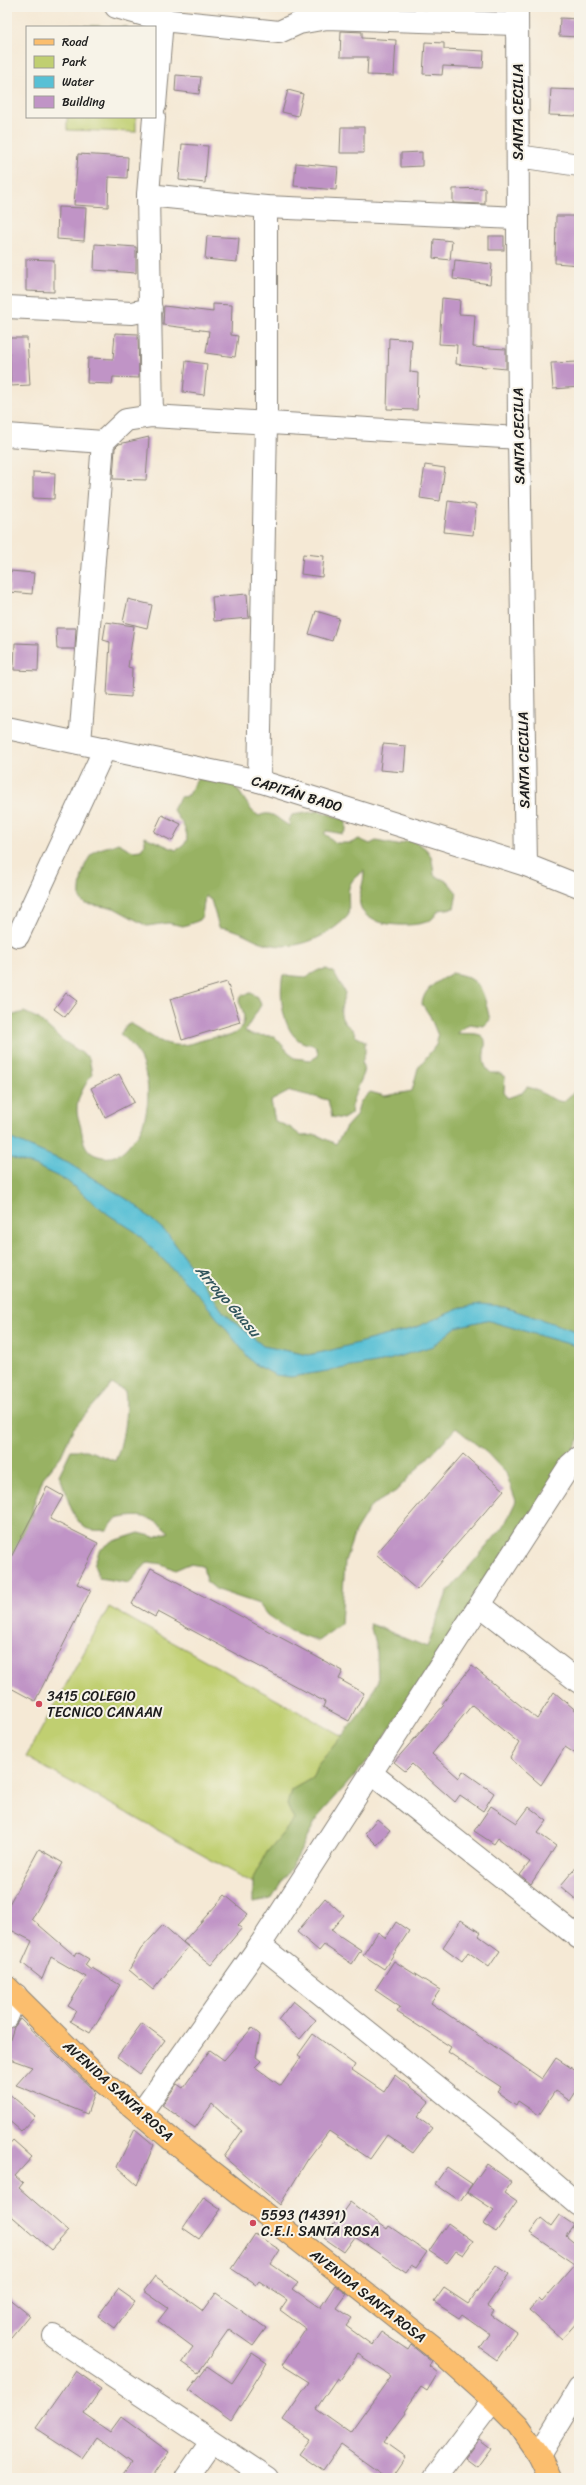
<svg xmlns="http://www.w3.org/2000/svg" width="586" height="2485" viewBox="0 0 586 2485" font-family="Sriracha,sans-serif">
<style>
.green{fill:#c0cf71;stroke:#6e7646}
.forest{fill:#98b263;stroke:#5a6740}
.water{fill:#58c0d5;stroke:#3a6e78}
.building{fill:#c094c6;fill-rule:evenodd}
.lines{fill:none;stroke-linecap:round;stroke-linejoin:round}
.minor-casing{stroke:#888278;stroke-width:24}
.major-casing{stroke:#888278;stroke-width:24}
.minor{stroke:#fff;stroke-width:22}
.major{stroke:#fbbe6e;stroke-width:22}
.poi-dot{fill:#d1495b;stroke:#f7f3e8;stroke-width:1.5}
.labels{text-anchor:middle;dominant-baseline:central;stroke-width:4;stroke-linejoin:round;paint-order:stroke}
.street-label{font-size:14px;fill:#1c1c1c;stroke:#f7f3e8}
.poi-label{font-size:14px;fill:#1c1c1c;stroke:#f7f3e8;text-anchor:start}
.water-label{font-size:15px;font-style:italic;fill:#31555d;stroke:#f7f3e8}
</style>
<rect width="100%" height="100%" fill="#f7f3e8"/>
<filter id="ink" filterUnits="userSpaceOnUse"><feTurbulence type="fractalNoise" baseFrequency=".025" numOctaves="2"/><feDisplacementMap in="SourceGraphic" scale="8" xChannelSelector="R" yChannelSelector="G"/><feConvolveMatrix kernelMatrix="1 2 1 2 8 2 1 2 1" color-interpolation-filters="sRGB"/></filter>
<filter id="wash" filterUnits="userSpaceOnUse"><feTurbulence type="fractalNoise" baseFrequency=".012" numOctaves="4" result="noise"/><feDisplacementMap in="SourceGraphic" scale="16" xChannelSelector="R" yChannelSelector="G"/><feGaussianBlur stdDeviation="0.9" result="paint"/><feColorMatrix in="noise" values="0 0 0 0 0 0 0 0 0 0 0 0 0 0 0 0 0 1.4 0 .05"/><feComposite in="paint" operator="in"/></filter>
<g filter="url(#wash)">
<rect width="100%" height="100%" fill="#f5e9d5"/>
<g class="green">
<polygon points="70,25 128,27 70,27"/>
<polygon points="67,117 136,117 136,132 67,130"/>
<polygon points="109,1607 346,1738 262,1888 26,1757"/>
</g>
<g class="forest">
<path d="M198 778 234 784 252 811 259 816C273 809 278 821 290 826L289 821 292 815 319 811 346 820V830L343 834 327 831 324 833 336 843H351L359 839 370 844 376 841 397 845 410 840C430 848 432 854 434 875L448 882 457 893 454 908 439 910C436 914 433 919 429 921 413 928 370 927 362 910 355 897 365 884 364 871 341 885 351 894 348 916 327 937 298 951 268 944 248 939 242 929 219 927L211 900 205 896 202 916 198 921 183 926 168 923 147 926 114 908 85 904 80 899C79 885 83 858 97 850 104 847 112 846 118 843L133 851 141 850 145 844V837L176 850C198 841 181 822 173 810L180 797 187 796Z"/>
<path d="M327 969 334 973 345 993C340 1013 336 1017 354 1031L355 1036 365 1041V1053L362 1062 364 1073 353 1099 351 1114 343 1119 332 1117 328 1100 290 1091 271 1101 275 1121 291 1128 301 1136 317 1135 336 1144 346 1127 356 1116 360 1102 370 1092 385 1096 412 1091 418 1068 436 1045 438 1036 430 1016 422 1004C424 987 439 981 452 973 483 978 483 992 490 1020L484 1026 469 1024 457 1033C463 1034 470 1033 476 1034 497 1037 473 1059 491 1073H499L505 1077 504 1092 507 1098 522 1093 527 1087C540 1089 549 1100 563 1102L574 1092 577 1094 579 1092V1440L372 1756 317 1818 297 1858 271 1899 253 1902V1878L267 1852 294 1820 287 1805 291 1790 312 1778 317 1766 364 1709 378 1682 377 1652 370 1624 427 1647 447 1593 504 1526 516 1501 506 1473 487 1453 456 1428 396 1491 371 1506 355 1532 345 1561 341 1624 318 1641 291 1631 267 1615 259 1604 217 1590 206 1581 203 1566 189 1564 175 1570 162 1564 148 1562 129 1583 99 1578 94 1565 99 1551 111 1542 139 1533 155 1537 169 1532C150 1515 141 1514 116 1519L107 1530C100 1530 89 1532 83 1526 69 1514 67 1491 59 1475L71 1450H87L115 1461C123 1445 128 1409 125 1391L112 1384 73 1429 61 1456 43 1478 33 1506 32 1521 7 1566V1017L24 1012 39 1019 61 1039 89 1058 92 1074C85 1086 76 1097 77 1112 78 1119 81 1126 82 1133 83 1143 87 1153 98 1156 112 1160 120 1155 129 1145 132 1140 138 1136 140 1131 155 1100 149 1054 120 1034L129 1023C143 1029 154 1041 169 1044 185 1048 196 1041 211 1038 217 1036 224 1038 229 1036 246 1030 247 1016 239 1002L242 995 251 993 258 997 261 1005 245 1031 251 1035 274 1036 294 1058 311 1060 318 1056 317 1049 312 1044C283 1045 278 995 283 975L306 977 319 970Z"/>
</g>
<polygon class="water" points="7,1137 68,1163 133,1203 168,1234 224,1313 263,1346 308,1355 328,1351 414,1328 463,1307 480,1304 501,1306 579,1332 579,1347 486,1320 456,1327 433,1346 382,1362 291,1377 275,1375 253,1363 201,1298 136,1232 109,1215 67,1181 36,1166 7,1157"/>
<g id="blocks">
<g class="building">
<polygon points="560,18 579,19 579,37 559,36"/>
<polygon points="341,31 362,32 362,38 396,40 394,76 367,75 368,57 340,57"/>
<polygon points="425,42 444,43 444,49 484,51 483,68 443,66 442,75 423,74"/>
<polygon points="176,75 201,77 199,94 175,91"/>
<polygon points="551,89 579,90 579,116 549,115"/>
<polygon points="288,90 303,94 298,116 282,112"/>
<polygon points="341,127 364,127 364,153 340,153"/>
<polygon points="182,144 208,146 205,183 179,180"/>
<polygon points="422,152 422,166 401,167 401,153"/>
<polygon points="78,154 128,157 127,178 109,177 108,207 74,205"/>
<polygon points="296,163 338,167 336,190 294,186"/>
<polygon points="485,188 485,204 453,203 453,189"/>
<polygon points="58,207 86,208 84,241 57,239"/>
<polygon points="556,216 579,216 579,265 555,263"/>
<polygon points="207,236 239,238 237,262 205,259"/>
<rect x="489" y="236" width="15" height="14"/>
<polygon points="434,239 452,241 450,260 433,258"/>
<polygon points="95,244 136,247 136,273 94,270"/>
<polygon points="26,259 54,260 54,292 26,291"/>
<polygon points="455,260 492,264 490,284 453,279"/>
<polygon points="442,298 460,300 459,314 475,315 473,347 506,349 506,369 456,364 457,345 439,344"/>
<polygon points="213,304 232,305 231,335 238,336 235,357 206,353 209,331 163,325 164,306 213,312"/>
<polygon points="115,333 138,334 139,378 113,377 112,384 87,383 88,358 113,359"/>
<polygon points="9,338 27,338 30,385 11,386"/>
<polygon points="389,338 412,340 410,372 418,373 417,410 387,409"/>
<polygon points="186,361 207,364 204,395 183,392"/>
<polygon points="579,362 579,387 553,389 551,363"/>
<polygon points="149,437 146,480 113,479 115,448 119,444"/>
<polygon points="425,465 445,468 440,501 420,498"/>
<polygon points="33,472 55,473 54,499 33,498"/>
<polygon points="448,501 476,505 473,535 444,532"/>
<polygon points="303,554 324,556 322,577 301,574"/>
<polygon points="10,571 34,573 32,594 9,592"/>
<polygon points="247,594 249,618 214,621 212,597"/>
<polygon points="128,599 152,605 147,628 123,622"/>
<polygon points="316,611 339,618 332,641 309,634"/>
<polygon points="106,622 134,626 128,667 132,668 131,697 107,695 110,642 103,640"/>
<polygon points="56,628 76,628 75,649 57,649"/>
<polygon points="15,643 39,644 38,671 14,670"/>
<polygon points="383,744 406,746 404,772 380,770"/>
<polygon points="162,815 181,824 172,841 154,832"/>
<polygon points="227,982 240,1022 182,1040 170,999"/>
<polygon points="66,993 77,1001 65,1017 54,1009"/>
<polygon points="119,1074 134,1102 105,1117 91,1088"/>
<polygon points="463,1454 504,1490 417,1590 376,1554"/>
<polygon points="47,1487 63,1496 50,1519 98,1543 77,1584 91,1590 35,1701 7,1686 7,1565"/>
<polygon points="151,1568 343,1671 339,1679 364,1693 349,1721 323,1707 325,1702 158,1612 155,1617 132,1604"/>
<polygon points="472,1666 537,1719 554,1692 579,1713 579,1756 565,1747 541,1785 510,1758 519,1743 472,1705 432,1754 459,1778 463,1771 494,1793 483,1811 460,1795 455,1802 412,1764 405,1771 394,1762 444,1705 442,1704"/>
<polygon points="491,1806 517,1823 529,1807 547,1821 538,1833 556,1846 531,1884 520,1875 530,1862 498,1838 494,1844 474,1831"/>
<polygon points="377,1819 390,1830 377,1845 365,1833"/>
<polygon points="39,1849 63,1863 32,1919 75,1956 77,1952 89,1959 85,1965 91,1970 92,1968 120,1985 90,2033 70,2021 76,2011 68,2006 86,1977 51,1957 42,1979 22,1963 32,1941 7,1928 7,1908"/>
<polygon points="579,1864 579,1902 560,1886"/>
<polygon points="225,1895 248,1914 238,1925 242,1928 211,1965 183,1942"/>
<polygon points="325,1898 344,1915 331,1930 361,1950 352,1964 324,1945 319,1951 297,1932"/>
<polygon points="461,1920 481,1933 479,1936 500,1951 489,1967 468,1952 462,1961 443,1947"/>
<polygon points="396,1922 409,1931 384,1969 363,1955 378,1932 386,1938"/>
<polygon points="163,1925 188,1947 153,1990 129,1970 141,1949"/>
<polygon points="394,1961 440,1990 431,2003 542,2079 556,2058 579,2073 579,2087 570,2101 555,2091 539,2115 518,2101 516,2105 497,2092 501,2087 448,2052 451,2047 397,2012 400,2007 375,1990"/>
<polygon points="293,2001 316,2020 300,2039 278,2020"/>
<polygon points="20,2019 95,2092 87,2114 16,2085 32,2067 7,2058 7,2049 14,2027"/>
<polygon points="142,2023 165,2040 140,2074 117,2057"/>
<polygon points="252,2028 260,2035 256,2057 261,2061 255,2067 281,2086 301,2057 298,2055 313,2034 355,2065 352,2070 384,2092 395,2075 429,2102 417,2117 432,2128 413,2153 387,2135 370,2159 329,2131 308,2159 280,2205 224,2157 242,2131 212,2104 195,2128 162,2105 177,2084 183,2088 210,2050 224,2060"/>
<polygon points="7,2092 35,2116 21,2131 7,2119"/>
<polygon points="135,2129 154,2145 137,2185 117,2167"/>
<polygon points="13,2140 32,2157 15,2176 23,2183 19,2188 68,2231 51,2250 7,2212 7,2147"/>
<polygon points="487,2164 512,2182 504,2193 517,2202 496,2232 484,2224 494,2210 467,2192"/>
<polygon points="447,2167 472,2184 460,2201 435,2184"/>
<polygon points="204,2197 221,2209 199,2239 183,2228"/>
<polygon points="350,2202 387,2229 389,2226 427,2252 416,2268 411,2265 406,2272 355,2237 344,2252 324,2238"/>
<polygon points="559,2215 574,2225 566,2236 579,2247 579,2320 562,2339 529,2310 539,2299 542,2302 575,2264 530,2233 541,2218 551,2226"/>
<polygon points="448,2223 473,2241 463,2255 456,2251 447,2263 429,2251"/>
<path d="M255 2234 280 2250 271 2264 298 2283 293 2289 320 2308 335 2285 347 2294 337 2308 352 2318 346 2326 372 2345 381 2332 408 2350 411 2345 432 2362 429 2366 438 2373 427 2391 421 2387 404 2412 406 2413 384 2442 405 2457 391 2478H387L341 2445 323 2471 299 2454 310 2439 283 2420 309 2382 282 2365 306 2329 280 2310 287 2300 259 2281 256 2285 232 2269ZM358 2354 391 2376 350 2433 316 2409 337 2378 340 2380Z"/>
<polygon points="496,2265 509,2274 487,2306 494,2311 491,2315 516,2332 497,2360 480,2348 490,2334 462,2314 459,2318 434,2302 444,2288 468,2304"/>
<polygon points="155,2276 203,2311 216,2293 266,2328 253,2346 229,2329 198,2373 182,2362 193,2347 158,2321 168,2308 144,2291"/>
<polygon points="118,2289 135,2301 115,2328 98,2316"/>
<polygon points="7,2297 29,2315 7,2342"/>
<polygon points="252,2353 267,2363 231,2421 189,2390 207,2366 232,2383"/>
<polygon points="76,2371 101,2389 84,2414 110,2432 121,2417 169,2452 151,2478 121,2478 131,2464 96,2438 82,2458 36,2428"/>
<polygon points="479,2439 491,2448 477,2467 465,2458"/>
</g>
</g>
</g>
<g filter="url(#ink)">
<use href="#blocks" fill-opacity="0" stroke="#888278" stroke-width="1"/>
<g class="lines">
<g class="minor-casing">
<g id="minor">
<polyline points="116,7 162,20 279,32 299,23 327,18 517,24"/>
<polyline points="517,7 519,438 526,865"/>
<polyline points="155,105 162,20 160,7"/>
<polyline points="518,156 579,165"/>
<polyline points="148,195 266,207 518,218"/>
<polyline points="7,307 132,313 151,309"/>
<polyline points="152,416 148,195 154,117"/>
<polyline points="7,435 103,442"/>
<polyline points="7,728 259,781 526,865 579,886"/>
<polyline points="80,743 103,442 126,420 152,416 519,438"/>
<polyline points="259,781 266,424 266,207"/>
<polyline points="18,936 105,748"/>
<polyline points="480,1605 579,1682"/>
<polyline points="371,1773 579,1938"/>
<polyline points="260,1945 509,2145 579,2205"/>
<polyline points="7,2017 16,1995"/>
<polyline points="141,2113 260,1945 570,1465 579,1457"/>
<polyline points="54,2336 267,2478"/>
<polyline points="539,2455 579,2389"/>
<polyline points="186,2478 211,2442"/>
<polyline points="434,2478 493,2400"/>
</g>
</g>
<g class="major-casing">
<polyline id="major" points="7,1987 103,2082 185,2151 435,2348 493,2400 518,2425 539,2455 550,2478"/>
</g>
<use href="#minor" class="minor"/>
<use href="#major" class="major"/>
</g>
</g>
<g class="poi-dot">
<circle cx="39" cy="1704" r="4"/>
<circle cx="253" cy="2223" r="4"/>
</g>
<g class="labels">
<g class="street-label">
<text transform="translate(518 112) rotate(-90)">SANTA CECILIA</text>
<text transform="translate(519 436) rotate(-91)">SANTA CECILIA</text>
<text transform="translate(524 760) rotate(-91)">SANTA CECILIA</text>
<text transform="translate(297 794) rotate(17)">CAPITÁN BADO</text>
<text transform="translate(118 2091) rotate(42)">AVENIDA SANTA ROSA</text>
<text transform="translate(368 2296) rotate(38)">AVENIDA SANTA ROSA</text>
</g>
<g class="poi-label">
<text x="47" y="1696">3415 COLEGIO<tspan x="47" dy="16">TECNICO CANAAN</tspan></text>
<text x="261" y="2215">5593 (14391)<tspan x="261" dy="16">C.E.I. SANTA ROSA</tspan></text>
</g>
<g class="water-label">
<text transform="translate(228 1301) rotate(49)">Arroyo Guasu</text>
</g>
</g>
<rect width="586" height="2485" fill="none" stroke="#f7f3e8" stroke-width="24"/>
<rect x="26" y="26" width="130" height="92" fill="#f7f3e8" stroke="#9f9d96"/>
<rect x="34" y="39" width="20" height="6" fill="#fbbe6e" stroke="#9f9d96"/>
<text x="62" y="46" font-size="12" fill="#1c1c1c">Road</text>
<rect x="34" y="56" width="20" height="12" fill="#c0cf71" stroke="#9f9d96"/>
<text x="62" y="66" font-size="12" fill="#1c1c1c">Park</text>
<rect x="34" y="76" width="20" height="12" fill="#58c0d5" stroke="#9f9d96"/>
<text x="62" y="86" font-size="12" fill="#1c1c1c">Water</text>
<rect x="34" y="96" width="20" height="12" fill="#c094c6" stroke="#9f9d96"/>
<text x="62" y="106" font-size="12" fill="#1c1c1c">Building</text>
</svg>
